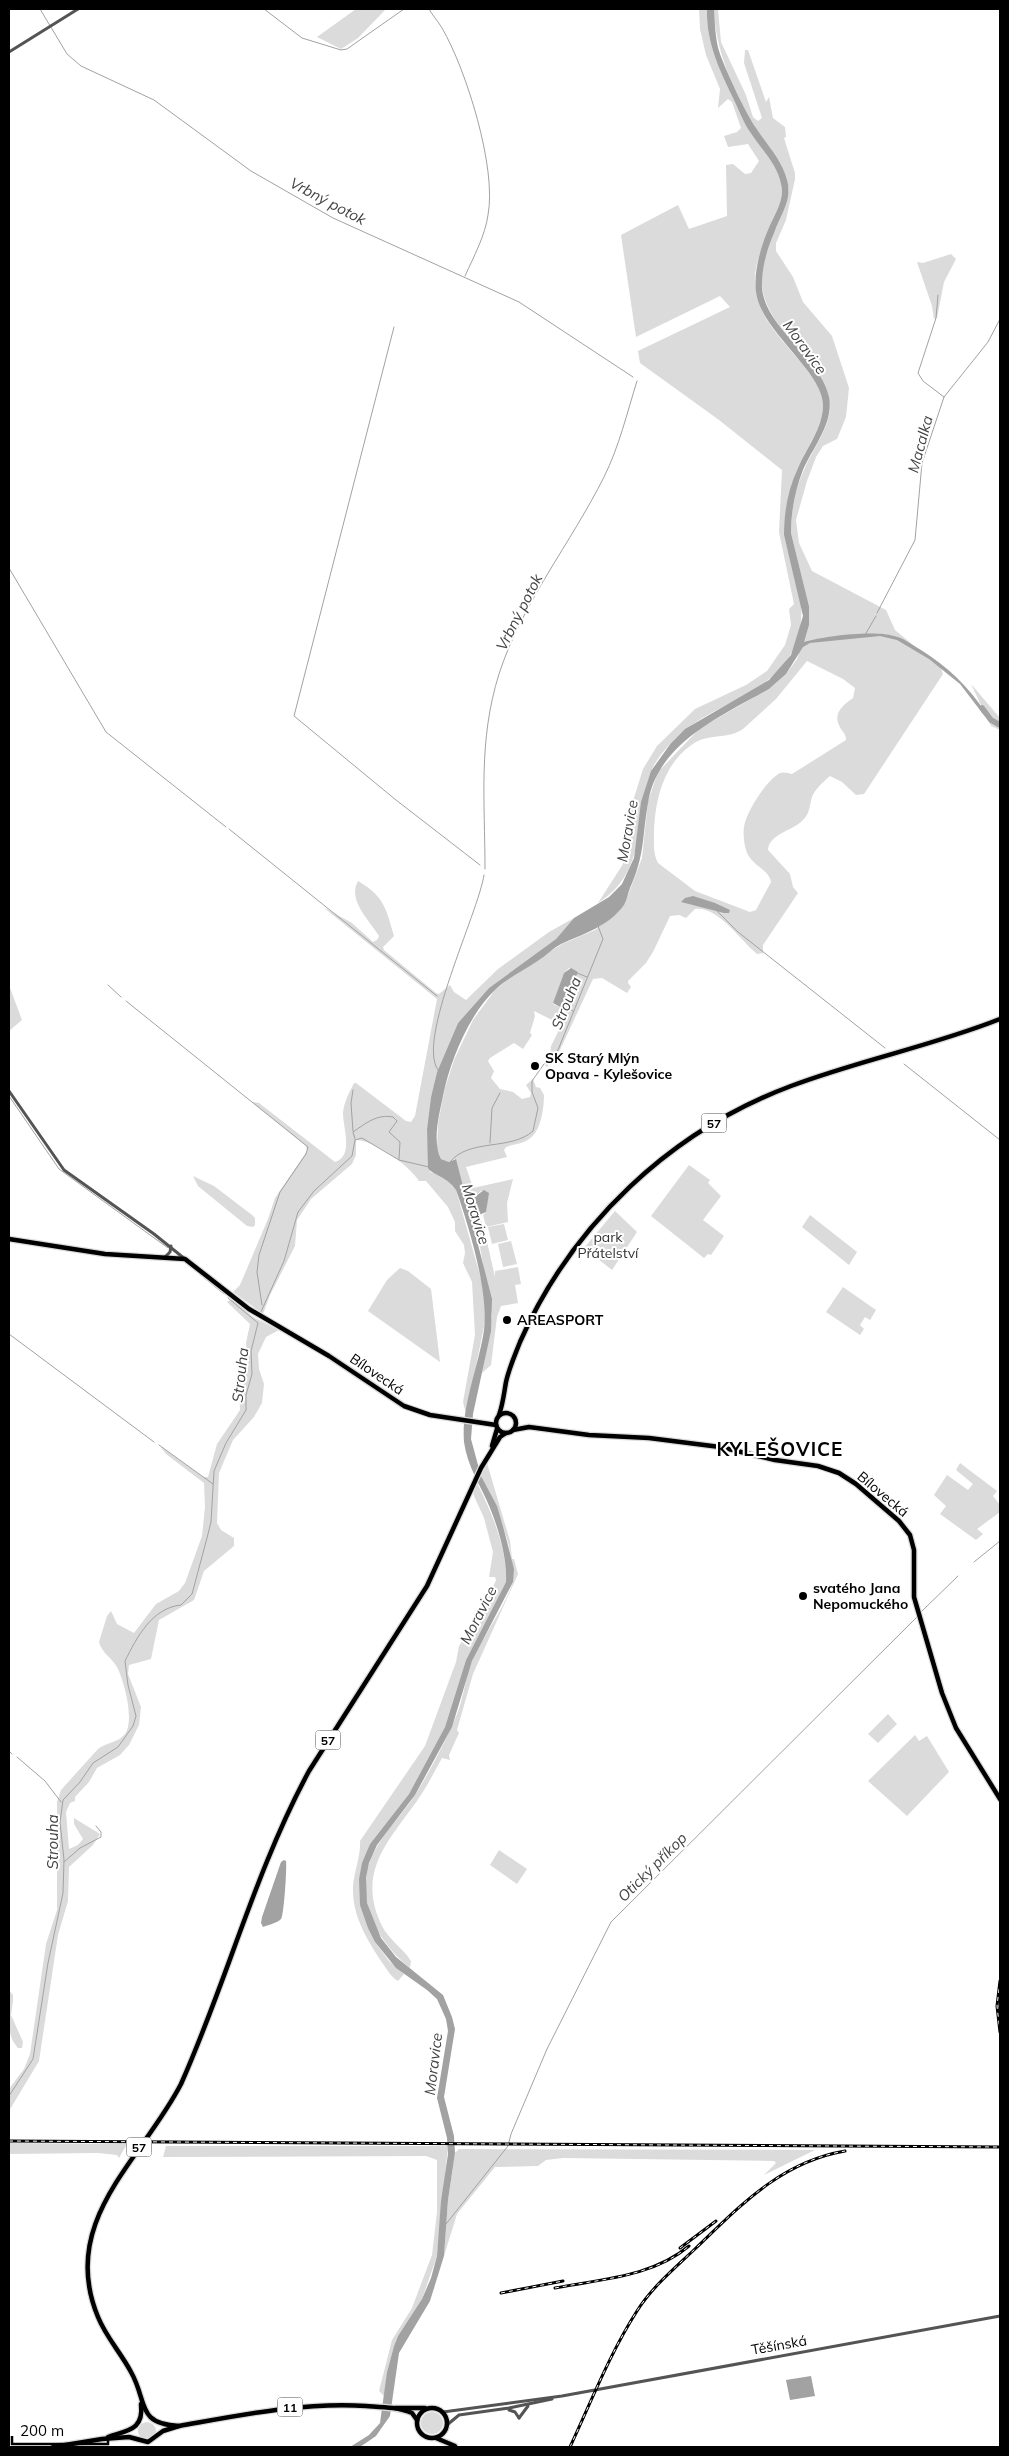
<svg xmlns="http://www.w3.org/2000/svg" width="1009" height="2456" viewBox="0 0 1009 2456" font-family="Mulish,sans-serif">
<style>
.green{fill:#dbdbdb;fill-rule:evenodd}
.water{fill:#a2a2a2}
.lines{fill:none;stroke-linecap:round;stroke-linejoin:round}
.stream{stroke:#a2a2a2;stroke-width:1}
.river{stroke:#a2a2a2;stroke-width:5.5}
.major-casing{stroke:#dbdbdb;stroke-width:7}
.minor{stroke:#545454;stroke-width:3}
.major{stroke:#000;stroke-width:4.5}
.rail-casing{stroke:#000;stroke-width:3}
.rail{stroke:#fff;stroke-width:1;stroke-dasharray:4;stroke-linecap:butt}
.poi-dot{fill:#000;stroke:#fff;stroke-width:2}
.labels{text-anchor:middle;dominant-baseline:central;stroke-width:4;stroke-linejoin:round;paint-order:stroke}
.shield{fill:#fff;stroke:#4c4c4c;stroke-width:1}
.shield-label{font-size:12px;font-weight:bold;fill:#000}
.poi-label{font-size:14px;font-weight:bold;fill:#000;stroke:#fff;text-anchor:start}
.park-label{font-size:14px;fill:#323232;stroke:#fff}
.street-label{font-size:14px;fill:#000;stroke:#fff}
.water-label{font-size:15px;font-style:italic;fill:#434343;stroke:#fff}
.district-label{font-size:19px;font-weight:bold;letter-spacing:1px;fill:#000;stroke:#fff}
</style>
<rect width="100%" height="100%" fill="#fff"/>
<g class="green">
<polygon points="356,9 386,9 358,38 341,49 317,37"/>
<path d="M699 9H707C706 42 719 69 733 98 739 110 743 122 750 132 761 149 777 164 781 184 787 214 748 254 756 289 757 297 760 307 764 314 776 341 823 377 823 405 823 428 806 448 798 468 790 485 784 516 784 535 793 574 811 604 795 645 775 697 705 703 670 744 664 751 654 762 651 772 634 820 648 872 598 903L623 864 628 817 643 769 657 746 695 709 746 685 767 671 785 645 791 625 789 609 794 604 779 532 782 470 719 420 640 363 638 351 730 307 720 296 636 337 621 235 678 205 689 229 727 216 726 165 733 164 745 174 751 173 759 161 748 144 728 147 724 136 737 132 741 128 732 102 728 99 718 108 720 89 706 55 700 29Z"/>
<path d="M714 9H718L721 42 746 95 753 117 758 121 762 118 744 63 745 50H748L766 102 769 97 773 118 785 127 786 137 784 138 795 173V179L786 220 776 243V251L793 277 803 302 832 336 849 388 846 417 837 439 823 446 816 457 807 481 796 520 799 543 812 571 886 610 895 630 941 668 943 674 864 794 856 795 842 782 830 776C823 782 815 789 812 797 809 807 810 814 802 821 792 831 769 834 768 850L790 874 793 887 798 893 763 945V953L757 954C741 941 718 906 695 909L686 918 679 915 670 916 653 952 646 963 628 981V983L631 987 627 993 602 978 593 979 560 1050 547 1067 545 1065 550 1059 551 1046 559 1030 560 1024 534 1011 535 1016 530 1033 532 1035 523 1049 514 1043 490 1058 488 1061 494 1071 491 1078 500 1089 513 1092 522 1099 530 1097 531 1093 526 1085 533 1079 536 1087 540 1088 544 1095C544 1108 541 1132 529 1139 523 1144 513 1144 506 1147L504 1150 507 1157 466 1167 473 1188 513 1179 507 1203 508 1222 486 1227 483 1215 486 1212 488 1192 481 1191 473 1198 476 1212 483 1224 495 1277V1271L518 1267 521 1284 515 1285 518 1303 501 1306 497 1317 491 1365 482 1373 492 1315 480 1247 455 1159 449 1162 441 1159 437 1147 438 1123 445 1088 454 1060 473 1020 495 990 517 972 562 944 595 930 618 912 625 903 642 858 648 801 658 772 700 728 769 689 786 674 797 659 809 625V606L791 533C791 511 795 489 804 470 812 450 830 428 830 406 829 394 816 372 808 362 793 342 771 321 764 296 755 267 779 217 789 190 785 163 768 149 755 127 734 91 715 51 714 9ZM807 661 843 679 855 688 853 698C844 704 833 713 839 725 841 731 846 733 846 740L792 774C787 773 782 771 777 775 765 783 746 812 744 827 743 834 744 843 746 850 750 865 769 869 771 882L756 910 750 912 695 891 658 863C653 854 654 842 654 833 655 799 664 761 696 742 710 734 729 739 743 729L776 699ZM569 968 578 972 562 1008 553 1004 564 973Z"/>
<polygon points="951,254 956,259 944,282 937,318 934,319 932,306 917,262 923,263"/>
<polygon points="971,684 1000,718 1000,730 991,726"/>
<path d="M358 881C385 897 386 909 394 936L383 947 384 950 436 993 439 994 450 985 454 992 466 1000 498 969 549 932 574 918 556 939 489 988 458 1023 437 1072 431 1097 427 1129 430 1172C442 1175 450 1180 456 1190L483 1286 486 1317 466 1414 463 1402 475 1335 472 1282 463 1263 465 1253 464 1245 455 1231V1222L448 1207 426 1181H419C410 1166 374 1140 356 1140V1155L352 1164 311 1199 297 1220 295 1246 270 1295 263 1314 233 1292 240 1285 268 1219 275 1198 307 1151 306 1146 252 1102 259 1103 335 1162C354 1156 343 1128 343 1113 344 1102 349 1093 354 1083H356L406 1121 411 1122 415 1116 437 999 323 907 352 923 373 942 377 940 379 936C370 921 347 900 358 881Z"/>
<polygon points="9,985 22,1020 9,1031"/>
<polygon points="689,1165 710,1180 708,1183 721,1196 703,1220 724,1236 711,1255 708,1254 704,1258 651,1216"/>
<polygon points="193,1176 214,1186 252,1215 255,1218 255,1225 253,1227 247,1226 198,1186"/>
<polygon points="615,1211 637,1232 612,1270 584,1248"/>
<polygon points="810,1215 857,1252 849,1265 802,1227"/>
<polygon points="504,1224 508,1240 492,1244 488,1227"/>
<polygon points="511,1241 517,1264 503,1267 498,1244"/>
<polygon points="400,1268 408,1271 431,1289 440,1362 368,1311 387,1280"/>
<polygon points="843,1287 876,1310 870,1320 865,1317 860,1325 864,1329 860,1335 826,1312"/>
<path d="M232 1299 253 1317 279 1330 266 1337 258 1354 259 1369 264 1384 262 1403 254 1417 233 1440 219 1473 217 1523 221 1530 234 1538V1546L204 1571 194 1600 159 1620 151 1659 129 1665 128 1674 141 1707 139 1725 129 1745 120 1755 97 1768 89 1782 75 1797V1801L70 1803 66 1812 69 1849 78 1845 83 1839 74 1824V1818L100 1834 93 1845 69 1867 68 1901 58 1935 39 2061 9 2111V2089L24 2069 30 2054 46 1944 57 1910V1802L61 1790 98 1749C107 1742 118 1743 125 1734 135 1720 124 1681 117 1667 112 1658 101 1652 99 1642L107 1616 111 1611 117 1624 134 1633 156 1604 179 1591 185 1583 202 1536 205 1507 204 1483 166 1454 160 1446 203 1477H208L217 1444 240 1410 239 1383 248 1369 246 1343 250 1324 227 1302Z"/>
<path d="M487 1463 510 1541 512 1559H514L518 1574 473 1674 457 1730 459 1733 449 1755 450 1760 442 1758C435 1770 429 1783 421 1795 393 1837 354 1869 382 1926 389 1940 403 1948 411 1961L410 1968C384 1947 362 1915 366 1880 369 1845 397 1823 415 1795 428 1775 448 1737 457 1714 464 1697 465 1677 473 1659 485 1633 504 1609 513 1582 514 1543 496 1509 481 1476Z"/>
<polygon points="960,1463 997,1491 993,1496 1000,1505 1000,1512 977,1529 983,1534 976,1540 940,1514 946,1506 934,1495 947,1475 968,1490 973,1484 956,1470"/>
<path d="M477 1483C492 1513 507 1548 506 1582L466 1660 445 1727 409 1794 370 1844 359 1879 375 1942 389 1961 404 1974 398 1981C389 1975 387 1969 381 1961 366 1938 352 1915 353 1887 354 1871 361 1856 360 1841L425 1746 456 1662 459 1646 486 1604 496 1580 495 1577H489L493 1552 484 1518 474 1496 473 1490Z"/>
<polygon points="888,1714 897,1724 878,1743 868,1734"/>
<polygon points="915,1735 919,1741 927,1736 949,1772 907,1816 868,1781"/>
<polygon points="499,1850 527,1869 517,1884 490,1865"/>
<path d="M9 1990 13 1995V2001L11 2015 23 2042 22 2048H18C4 2033 9 2010 9 1990Z"/>
<polygon points="9,2143 127,2144 119,2158 117,2155 98,2153 9,2154"/>
<polygon points="166,2146 448,2146 437,2256 422,2299 398,2336 394,2346 387,2372 385,2397 379,2391 392,2340 412,2308 432,2255 437,2212 437,2160 426,2156 163,2157"/>
<polygon points="459,2149 815,2150 764,2175 776,2163 774,2161 563,2158 546,2160 538,2166 495,2167 457,2214 444,2256 448,2200 455,2153"/>
<circle cx="432" cy="2423" r="11"/>
<circle cx="147" cy="2431" r="9"/>
</g>
<g class="water">
<path d="M707 9H714C715 23 715 40 720 54 727 73 745 112 756 128 767 145 782 160 787 180 793 200 780 215 774 233 767 249 762 267 762 285 762 326 822 359 829 397 834 423 813 447 803 470 795 490 791 512 791 533L809 606V625L804 642C824 636 874 630 894 636 904 638 912 645 921 650 948 667 968 686 986 713L983 714 960 684 929 659 897 640 880 636 810 643 803 647 786 674 769 689C722 716 657 743 648 803 642 837 645 855 630 888 628 893 627 900 624 905 608 927 583 934 561 944 553 948 547 955 539 960 525 970 509 977 496 989 469 1014 450 1061 443 1096 439 1116 432 1140 441 1159L449 1162 456 1159 492 1299 491 1331 473 1414 471 1439 481 1476 497 1506 504 1530 514 1569 513 1582 472 1661 452 1727 415 1795 377 1845 369 1863 366 1878 367 1903 381 1938 396 1957 443 1995 452 2017 455 2029 444 2097 454 2136 455 2153 448 2200 444 2256 430 2301 399 2353 390 2416 376 2436 360 2447H350L369 2435 380 2423 387 2372 394 2346 398 2336 422 2299 431 2278 437 2256 441 2201 448 2154 447 2138 437 2098 448 2031 446 2019 437 1999 427 1990 396 1968 375 1942 368 1928 360 1905 359 1879 362 1863 370 1844 409 1794 445 1727 466 1660 506 1582C507 1558 499 1530 490 1508 481 1486 467 1466 464 1442 461 1407 479 1365 484 1330 489 1293 469 1226 456 1190 448 1177 431 1174 428 1168L427 1129 431 1097 437 1072 458 1023 489 988 556 939 574 918 609 897 622 884 634 858 641 802 651 771 671 743 685 729 769 680 791 655 803 616 784 535C784 512 788 489 798 468 806 449 823 428 823 405 823 373 765 333 757 297 752 276 760 249 768 230 774 215 785 201 781 184 777 164 761 149 750 132 743 122 739 110 733 98 719 69 706 42 707 9Z"/>
<polygon points="693,896 715,903 730,910 729,913 724,913 681,902 685,898"/>
<polygon points="571,968 578,972 562,1008 553,1003 564,973"/>
<polygon points="484,1190 489,1193 486,1212 479,1215 473,1198"/>
<path d="M284 1860 286 1861C287 1867 284 1916 281 1919 277 1923 268 1925 263 1927L261 1923 262 1917 281 1862Z"/>
<polygon points="811,2376 815,2396 790,2400 786,2380"/>
</g>
<g class="lines">
<g class="stream">
<polyline points="40,9 67,54 81,66 154,100 251,171 333,218 519,302 633,377"/>
<polyline points="264,9 302,38 341,50 347,49 404,9"/>
<path d="M429 9C432 15 438 21 442 28 466 69 497 168 488 215 485 236 474 256 465 276"/>
<polyline points="938,295 936,318 918,373 923,381 944,397"/>
<polyline points="394,327 294,716 396,800 480,865"/>
<polyline points="9,568 106,732 226,827"/>
<polyline points="877,613 915,540 922,463 944,397 988,342 1000,319"/>
<polyline points="865,635 876,616"/>
<polyline points="229,829 437,996"/>
<path d="M485 869C485 801 478 741 499 674 522 603 571 543 604 477 619 447 627 413 637 381"/>
<polyline points="716,910 738,932 885,1048"/>
<polyline points="577,973 587,977"/>
<polyline points="108,985 121,997"/>
<polyline points="126,1001 308,1147 306,1154 280,1192 259,1255 257,1272 262,1305"/>
<polyline points="563,1007 573,1011"/>
<polyline points="904,1064 1000,1140"/>
<path d="M438 1070C416 1040 478 914 484 875"/>
<polyline points="353,1090 351,1103 353,1131"/>
<polyline points="9,1096 59,1169 168,1248"/>
<path d="M355 1139 353 1132C366 1123 377 1114 393 1117L397 1121 389 1132 400 1142 399 1159"/>
<polyline points="490,1143 492,1108 500,1093"/>
<path d="M450 1162C469 1138 511 1151 533 1131L538 1108 532 1092V1081L544 1064 558 1050 603 939 598 926"/>
<polyline points="186,1263 224,1294"/>
<polyline points="260,1314 284,1261 298,1212 314,1191 352,1156 355,1140 362,1138 399,1160 429,1167"/>
<polyline points="9,1334 154,1442"/>
<polyline points="159,1445 213,1484"/>
<polyline points="974,1562 1000,1541"/>
<polyline points="921,1612 958,1576"/>
<polyline points="9,1751 12,1754"/>
<polyline points="17,1757 45,1781 61,1802"/>
<polyline points="64,1862 80,1848 101,1837 101,1832 96,1826"/>
<path d="M9 2096 33 2059 48 1963 63 1893 64 1860 60 1822 63 1800 80 1782 93 1763 118 1747 133 1726 136 1716 128 1685 125 1661C137 1637 152 1608 181 1605L192 1594 207 1538 211 1522 214 1471 226 1443 246 1410V1395L252 1374 251 1351 258 1323 228 1298"/>
<polyline points="446,2224 508,2146 511,2134 547,2049 611,1922 917,1617"/>
</g>
<polyline class="river" points="982,708 991,720 1000,725"/>
<g class="major-casing">
<g id="major">
<polyline points="9,1239 105,1254 185,1259 249,1309 329,1356 404,1406 430,1415 496,1425"/>
<circle cx="506" cy="1423" r="10"/>
<path d="M499 1415C503 1404 504 1393 506 1382 509 1368 515 1355 520 1342 572 1224 671 1131 791 1086 860 1060 932 1046 1000 1019"/>
<polyline points="513,1430 529,1427 589,1435 649,1438 720,1447 775,1460 818,1466 839,1473 856,1484 899,1521 910,1535 914,1550 914,1597 942,1693 956,1728 1000,1799"/>
<polyline points="492,1446 497,1429"/>
<circle cx="432" cy="2423" r="15"/>
<polyline points="395,2408 425,2408"/>
<path d="M179 2426C136 2424 148 2402 131 2372 121 2353 106 2337 98 2317 58 2221 142 2160 181 2084 227 1981 255 1871 309 1771L427 1586 481 1468 500 1437 506 1433"/>
<path d="M108 2437C128 2430 144 2430 141 2404"/>
<polyline points="436,2438 455,2446"/>
<path d="M53 2447 102 2439 129 2437 148 2442 163 2431 179 2426C241 2415 303 2402 366 2406 381 2407 398 2407 412 2413L417 2420"/>
</g>
</g>
<g class="minor">
<polyline points="9,52 78,9"/>
<polyline points="9,1091 64,1170 154,1234 185,1259"/>
<polyline points="165,1257 170,1252 171,1246"/>
<polyline points="509,2410 515,2412 519,2418"/>
<polyline points="443,2412 562,2396 1000,2316"/>
<polyline points="519,2418 528,2406"/>
<polyline points="447,2425 459,2415 509,2408 552,2399"/>
</g>
<use href="#major" class="major"/>
<g class="rail-casing">
<g id="rail">
<polyline points="1000,1981 997,2006 1000,2032"/>
<polyline points="9,2141 1000,2147"/>
<polyline points="680,2248 716,2221"/>
<path d="M555 2288C601 2279 652 2277 689 2246"/>
<polyline points="501,2293 563,2281"/>
<path d="M570 2447C591 2402 610 2353 637 2311 652 2287 675 2268 696 2248 741 2205 781 2162 845 2151"/>
</g>
</g>
<use href="#rail" class="rail"/>
</g>
<g class="poi-dot">
<circle cx="535" cy="1066" r="5"/>
<circle cx="507" cy="1320" r="5"/>
<circle cx="803" cy="1596" r="5"/>
</g>
<g class="labels">
<g class="shield">
<rect x="701.5" y="1113.5" width="25" height="19" rx="4"/>
<rect x="315.5" y="1730.5" width="25" height="19" rx="4"/>
<rect x="126.5" y="2137.5" width="25" height="19" rx="4"/>
<rect x="277.5" y="2397.5" width="25" height="19" rx="4"/>
</g>
<g class="shield-label">
<text x="714" y="1123">57</text>
<text x="328" y="1740">57</text>
<text x="139" y="2147">57</text>
<text x="290" y="2407">11</text>
</g>
<g class="poi-label">
<text x="545" y="1058">SK Starý Mlýn<tspan x="545" dy="16">Opava - Kylešovice</tspan></text>
<text x="517" y="1320">AREASPORT</text>
<text x="813" y="1588">svatého Jana<tspan x="813" dy="16">Nepomuckého</tspan></text>
</g>
<g class="park-label">
<text x="608" y="1237">park<tspan x="608" dy="16">Přátelství</tspan></text>
</g>
<g class="street-label">
<text transform="translate(377 1374) rotate(34)">Bílovecká</text>
<text transform="translate(883 1494) rotate(40)">Bílovecká</text>
<text transform="translate(779 2345) rotate(-10)">Těšínská</text>
</g>
<g class="water-label">
<text transform="translate(328 201) rotate(28)">Vrbný potok</text>
<text transform="translate(805 347) rotate(54)">Moravice</text>
<text transform="translate(920 444) rotate(-75)">Macalka</text>
<text transform="translate(519 612) rotate(-63)">Vrbný potok</text>
<text transform="translate(627 831) rotate(-80)">Moravice</text>
<text transform="translate(566 1003) rotate(-68)">Strouha</text>
<text transform="translate(476 1214) rotate(73)">Moravice</text>
<text transform="translate(240 1375) rotate(-84)">Strouha</text>
<text transform="translate(478 1615) rotate(-63)">Moravice</text>
<text transform="translate(52 1842) rotate(-90)">Strouha</text>
<text transform="translate(652 1867) rotate(-45)">Otický příkop</text>
<text transform="translate(433 2064) rotate(-83)">Moravice</text>
</g>
<g class="district-label">
<text x="780" y="1449">KYLEŠOVICE</text>
</g>
</g>
<rect width="1009" height="2456" fill="none" stroke="#000000" stroke-width="20"/>
<path d="M12 2436v8h96v-8" fill="none" stroke="#000000" stroke-width="2.5"/>
<text x="20" y="2436" font-size="15" fill="#000000" stroke="#ffffff" stroke-width="4" paint-order="stroke">200 m</text>
</svg>
